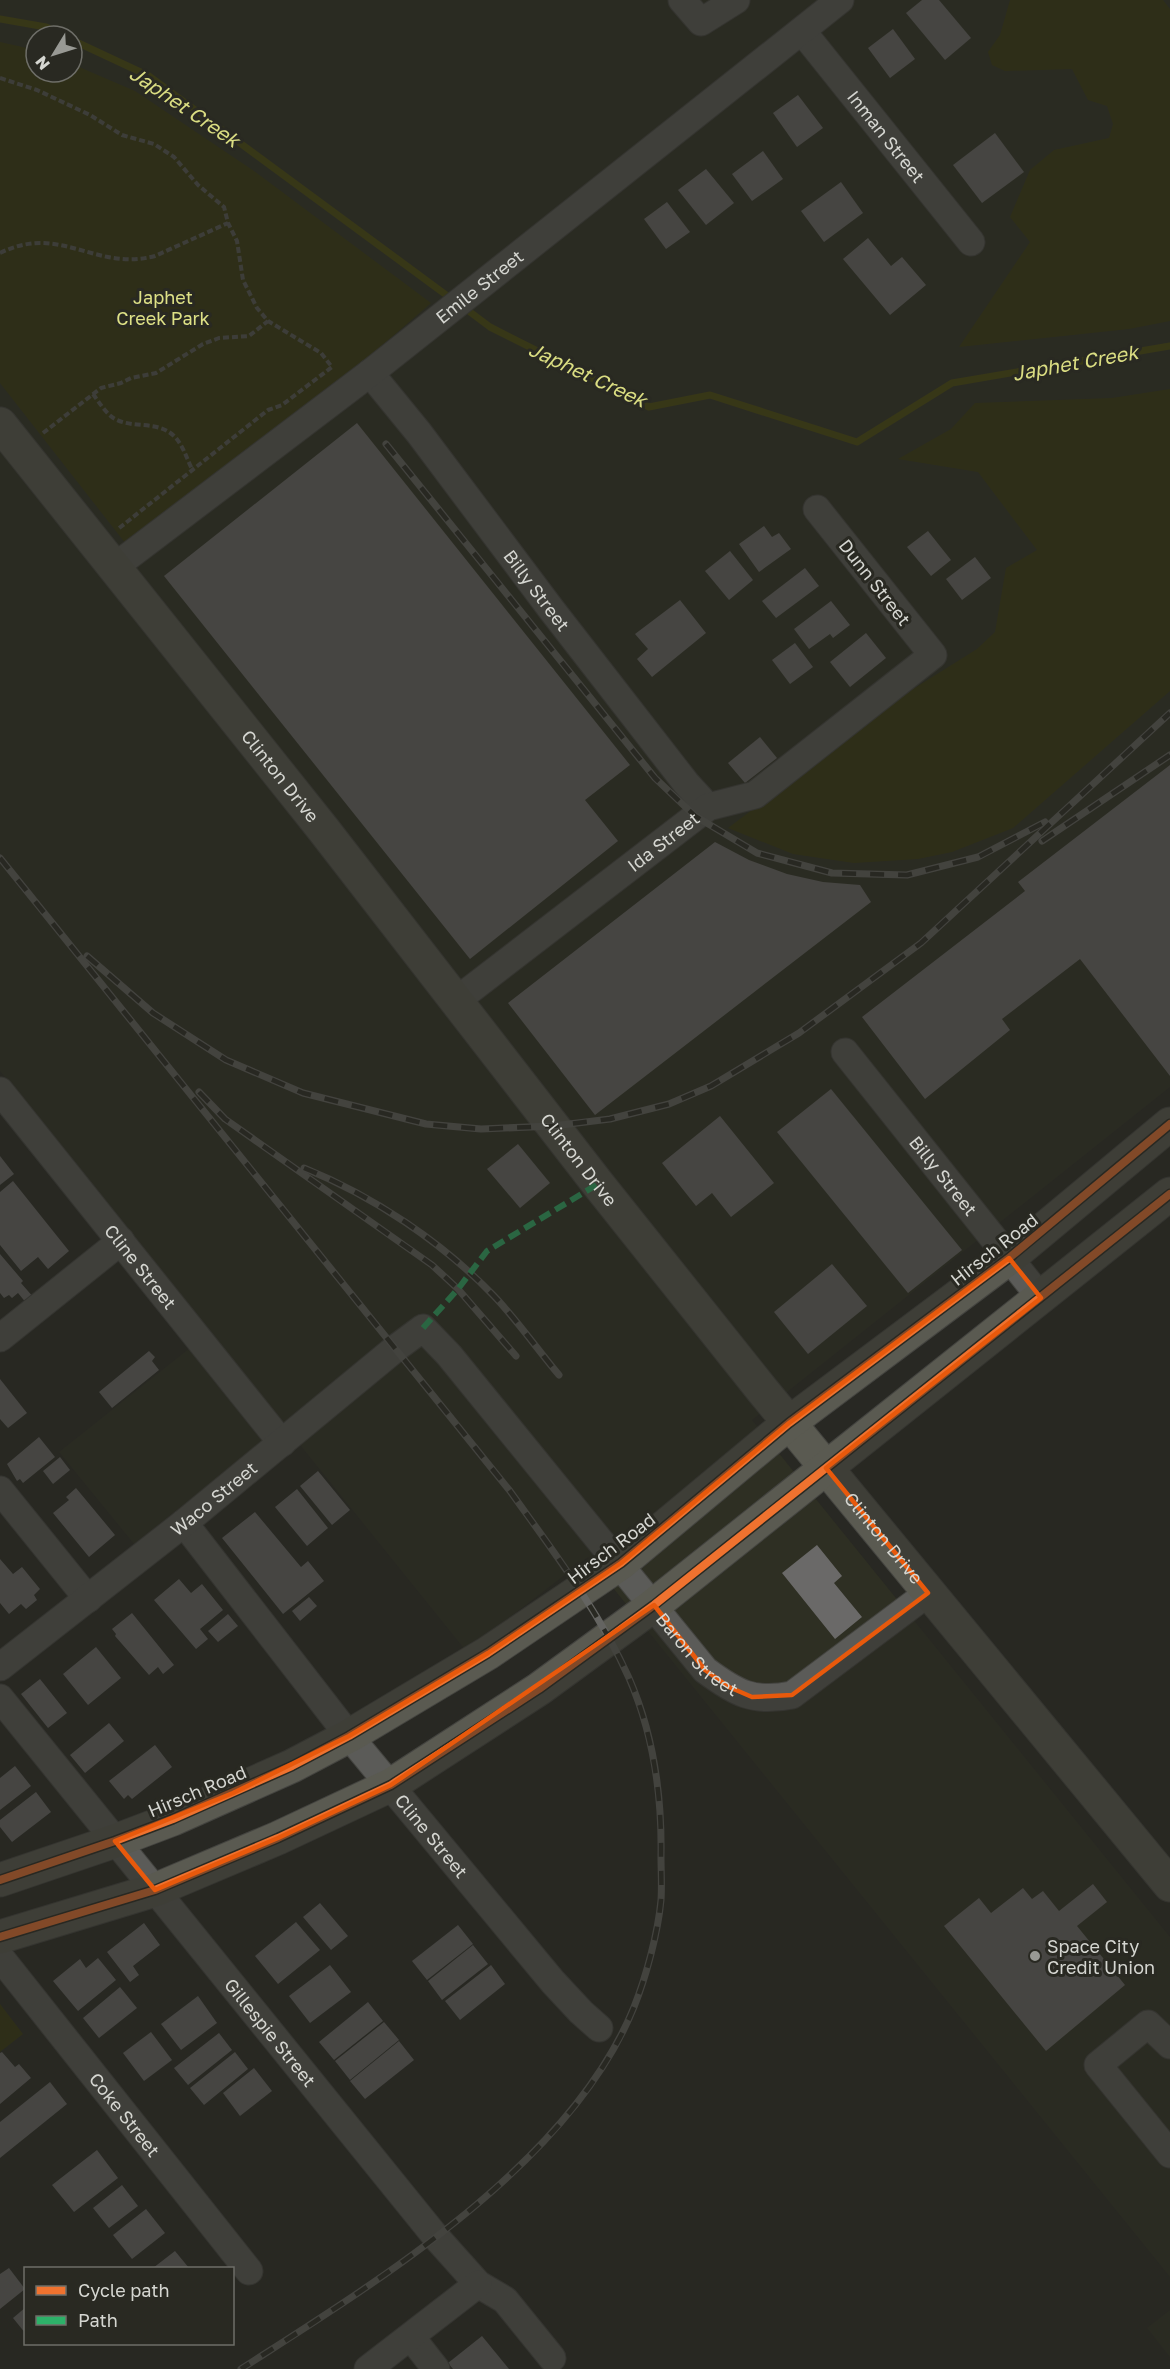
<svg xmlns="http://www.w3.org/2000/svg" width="1170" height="2369" viewBox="0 0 1170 2369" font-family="'Golos Text',sans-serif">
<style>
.built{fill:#2e2f23;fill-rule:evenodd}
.green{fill:#36370c}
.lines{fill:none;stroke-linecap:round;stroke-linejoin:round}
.stream{stroke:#4a4a0b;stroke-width:7}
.building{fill:#6a6968}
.minor-casing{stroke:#444440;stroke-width:29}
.major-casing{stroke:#444440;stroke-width:35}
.path{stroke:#585855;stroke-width:4;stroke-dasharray:6 3;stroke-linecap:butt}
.minor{stroke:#5b5b58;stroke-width:27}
.major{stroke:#5a5a51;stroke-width:33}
.rail-casing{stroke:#646461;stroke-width:7}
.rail{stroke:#292922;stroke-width:4.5;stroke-dasharray:14;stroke-linecap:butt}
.quiet{stroke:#2db169;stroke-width:6;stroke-dasharray:12 6;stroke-linecap:butt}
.cycleway-casing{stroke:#292922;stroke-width:11}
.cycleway{stroke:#ef722f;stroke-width:8}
.marked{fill:none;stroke:#e8590c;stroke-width:4.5;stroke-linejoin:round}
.poi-dot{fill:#989994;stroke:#292922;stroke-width:2}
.labels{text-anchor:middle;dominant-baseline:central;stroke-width:6;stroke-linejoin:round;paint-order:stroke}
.street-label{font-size:18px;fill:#d5d6d1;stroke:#292922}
.park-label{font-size:18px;fill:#dee186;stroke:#292922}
.poi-label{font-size:18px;fill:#d5d6d1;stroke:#292922;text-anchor:start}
.water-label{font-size:20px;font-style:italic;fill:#dadd82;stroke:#292922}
</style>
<rect width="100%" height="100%" fill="#282823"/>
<g class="built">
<path d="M0 0H1170V1087L752 1420 1170 1937V2277L588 1557 466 1651 284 1425 134 1544 59 1452 210 1332 0 1071ZM36 36H72V72H36Z"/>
<polygon points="1170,2310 1170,2357 1147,2328"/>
</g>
<g class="green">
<polygon points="1010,0 1163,0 1170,9 1170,321 1129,329 959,347 1030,242 1010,217 1030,170 1054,150 1109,138 1113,124 1107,106 1088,100 1072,69 1005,71 992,65 988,52 1000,35"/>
<polygon points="0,42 36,50 36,72 72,72 72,64 135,91 254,171 431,303 342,380 126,544 0,383"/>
<polygon points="1170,389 1170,691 1013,828 952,852 918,859 854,863 793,854 728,828 910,691 977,649 995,632 1006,568 1037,550 978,472 898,459 951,429 975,403 1112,398"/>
<polygon points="0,2004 23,2034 0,2052"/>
</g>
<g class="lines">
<g class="stream">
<polyline points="0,19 46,27 64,36"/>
<polyline points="72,40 149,76 453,300"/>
<polyline points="462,306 490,327 649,407 710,395 857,442 952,383 1170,346"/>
</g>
</g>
<g class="building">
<polygon points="922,0 939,0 971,38 945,60 906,13"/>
<polygon points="893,29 915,59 890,78 868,48"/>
<polygon points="798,95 823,128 797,147 773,113"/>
<polygon points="995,133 1024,172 982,203 953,165"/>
<polygon points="763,151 783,179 752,201 732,174"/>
<polygon points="706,169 734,203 706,225 678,190"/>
<polygon points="841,182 863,213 824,242 801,211"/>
<polygon points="667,202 690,232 666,249 644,219"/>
<polygon points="868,238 891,266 902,257 926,285 890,315 843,259"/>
<polygon points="357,423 630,765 585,800 618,841 470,959 164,576"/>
<polygon points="764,526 772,537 779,533 791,549 759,572 739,544"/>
<polygon points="928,531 951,560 931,576 907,547"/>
<polygon points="730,551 753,580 729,600 705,571"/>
<polygon points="975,557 991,578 962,600 946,579"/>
<polygon points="805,568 819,586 776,618 762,601"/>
<polygon points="680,600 706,633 652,677 637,659 648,649 635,634"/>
<polygon points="831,601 850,625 833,638 830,634 809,649 794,629"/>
<polygon points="866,633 886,658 850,687 830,662"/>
<polygon points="795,643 813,667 790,684 772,660"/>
<polygon points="760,737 777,758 745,783 728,763"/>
<polygon points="1170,765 1170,1076 1080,959 1002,1019 1010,1030 925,1099 862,1017 1025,891 1018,882"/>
<polygon points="715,842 749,860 787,874 823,882 860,885 871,902 595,1115 508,1003"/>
<polygon points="831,1089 962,1250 908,1293 777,1132"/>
<polygon points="720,1116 774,1183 731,1217 712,1193 696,1206 662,1163"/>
<polygon points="518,1144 550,1183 520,1208 487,1169"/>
<polygon points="0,1156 14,1174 0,1185"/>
<polygon points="13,1181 69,1251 48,1269 38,1257 21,1271 0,1245 0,1192"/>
<polygon points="0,1254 23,1281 21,1283 34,1298 27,1304 18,1293 12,1298 9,1295 4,1298 0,1293"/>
<polygon points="832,1264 867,1306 808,1354 774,1312"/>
<polygon points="149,1351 155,1357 152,1361 159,1370 112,1408 99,1392"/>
<polygon points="0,1379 27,1413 8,1428 0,1419"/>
<polygon points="39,1437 55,1457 23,1483 20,1479 17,1481 7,1464"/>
<polygon points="60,1457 70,1470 53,1484 43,1471"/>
<polygon points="318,1471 350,1510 332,1525 300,1486"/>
<polygon points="76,1488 115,1535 89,1557 53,1513 69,1500 66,1497"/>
<polygon points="297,1489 328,1528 307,1546 275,1507"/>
<polygon points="255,1512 301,1567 308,1561 324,1581 283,1614 222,1538"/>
<polygon points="817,1545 842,1576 834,1583 862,1617 835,1639 782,1573"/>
<polygon points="0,1559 13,1574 22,1567 40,1589 34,1595 37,1600 26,1609 21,1604 9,1614 0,1603"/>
<polygon points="179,1579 191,1593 202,1584 223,1610 200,1629 208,1639 196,1649 154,1600"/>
<polygon points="309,1597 317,1606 300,1621 292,1611"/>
<polygon points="132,1613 174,1665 163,1674 158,1667 149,1675 115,1636 116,1634 112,1629"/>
<polygon points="228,1614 238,1626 218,1642 208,1631"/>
<polygon points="96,1647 121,1678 88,1705 63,1674"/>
<polygon points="40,1679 67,1713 48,1728 21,1694"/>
<polygon points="109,1723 124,1741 85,1773 70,1755"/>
<polygon points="155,1745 172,1767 132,1799 128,1795 124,1799 109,1781"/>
<polygon points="15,1766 31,1786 0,1810 0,1778"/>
<polygon points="36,1792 51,1812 12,1842 0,1827 0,1820"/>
<polygon points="1093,1884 1107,1902 1077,1926 1125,1985 1046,2051 944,1926 979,1898 991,1913 1023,1888 1032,1899 1043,1891 1059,1911"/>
<polygon points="320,1903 348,1936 331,1950 303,1917"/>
<polygon points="296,1922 320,1950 278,1984 255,1956"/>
<polygon points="144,1923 160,1945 133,1966 139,1975 130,1982 107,1952"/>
<polygon points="458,1925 473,1944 427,1980 412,1961"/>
<polygon points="473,1945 488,1964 442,2000 428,1981"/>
<polygon points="98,1958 116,1980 78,2011 53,1981 80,1959 86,1968"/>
<polygon points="330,1965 351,1992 310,2023 289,1996"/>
<polygon points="491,1965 505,1984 460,2020 445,2001"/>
<polygon points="120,1987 137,2008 99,2038 83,2018"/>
<polygon points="198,1996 217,2023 181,2050 161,2024"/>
<polygon points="368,2002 383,2021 334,2060 319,2042"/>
<polygon points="384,2022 399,2040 350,2080 335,2061"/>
<polygon points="151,2032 172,2060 144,2081 123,2053"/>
<polygon points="219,2033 232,2050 188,2085 174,2068"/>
<polygon points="399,2041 414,2060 365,2099 350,2081"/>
<polygon points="2,2052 15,2067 19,2064 31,2078 0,2104 0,2053"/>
<polygon points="235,2052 248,2069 204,2105 190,2088"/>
<polygon points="254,2068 272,2091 240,2116 223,2093"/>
<polygon points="50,2082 67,2104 0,2158 0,2122"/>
<polygon points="97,2150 118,2178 74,2212 52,2185"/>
<polygon points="122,2185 138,2206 109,2228 93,2208"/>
<polygon points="146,2209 165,2233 132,2259 113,2235"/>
<polygon points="175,2251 189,2268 153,2268"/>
<polygon points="9,2268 25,2289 0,2309 0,2274"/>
<polygon points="26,2307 26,2334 13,2318"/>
<polygon points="482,2336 509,2369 453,2369 448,2363"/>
</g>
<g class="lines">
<g class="minor-casing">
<g id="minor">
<polyline points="682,0 701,22 736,0"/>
<path id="s1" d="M802 31 971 242"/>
<path id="s2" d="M370 373 419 433 551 609 686 783 708 807"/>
<path id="s3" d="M113 568 370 373 840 0"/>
<path id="s4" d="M457 1000 708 807 755 795 933 655 817 509"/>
<path id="s5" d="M845 1052 1041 1298"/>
<path id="s6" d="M0 1091 282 1443"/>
<polyline points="0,1338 121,1241"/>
<polyline points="0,1490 88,1599"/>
<path id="s7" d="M184 1523 349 1736 553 1982 581 2012 599 2028"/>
<path id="s8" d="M0 1667 184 1523 396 1348 423 1328 449 1355 705 1670C736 1693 753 1703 792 1695L928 1593"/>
<path id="s9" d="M0 1698 436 2237 478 2284 505 2300 552 2358"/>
<path id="s10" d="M0 1957 249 2271"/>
<polyline points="1170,2045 1148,2024 1098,2065 1170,2154"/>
<polyline points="411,2337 436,2369"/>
<polyline points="368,2369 478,2284"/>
</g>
</g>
<g class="major-casing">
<g id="major">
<path id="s11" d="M0 424 323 829 598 1184 763 1391 1170 1885"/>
<polyline points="0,1880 115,1841 173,1819 292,1766 349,1736 488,1653 621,1563 789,1423 1009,1258 1170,1124"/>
<polyline points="0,1937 155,1890 278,1838 391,1785 539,1689 654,1605 1170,1194"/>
</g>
</g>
<g class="path">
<polyline points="0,78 37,90 90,115 122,135 154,144 174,157 198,185 224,207 228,223 237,241 243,280 257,308 268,321 321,353 332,367 282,405 268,410 118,529"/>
<path d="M0 253C61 223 95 272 155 256L228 223"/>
<path d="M93 394C99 402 106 414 115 419 134 429 157 420 174 436 183 445 186 457 192 469"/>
<polyline points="43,433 101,388 121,383 131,378 156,373 203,344 219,338 249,336 268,321"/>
</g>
<use href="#minor" class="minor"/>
<use href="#major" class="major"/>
<g class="rail-casing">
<g id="rail">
<polyline points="386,444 655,778 695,816 757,853 832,873 907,875 978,857 1045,822"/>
<polyline points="1042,841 1170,755"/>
<path d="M0 858 510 1491C553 1551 599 1611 629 1678 653 1733 662 1796 661 1856 661 1871 662 1886 661 1900 658 1933 646 1977 634 2007 570 2165 378 2281 241 2369"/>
<polyline points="87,956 153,1013 226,1060 303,1093 426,1124 481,1129 553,1126 610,1119 669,1104 711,1086 799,1033 921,943 1170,713"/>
<polyline points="199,1092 225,1119 432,1265 458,1289 516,1356"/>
<path d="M304 1168C373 1196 442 1242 494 1296 517 1320 537 1349 559 1375"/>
</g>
</g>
<use href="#rail" class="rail"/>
<polyline class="quiet" points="423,1328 458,1289 487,1251 598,1184"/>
<g class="cycleway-casing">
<g id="cycleway">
<polyline points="0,1880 115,1841 173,1819 292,1766 349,1736 488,1653 621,1563 789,1423 1009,1258 1170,1124"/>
<polyline points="0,1937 155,1890 278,1838 391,1785 539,1689 654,1605 1170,1194"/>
</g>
</g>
<use href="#cycleway" class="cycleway"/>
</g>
<path d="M0 0H1170V2369H0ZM1009 1258 1041 1298 826 1468 928 1593 792 1695 752 1697 729 1687 705 1670 654 1605 391 1785 278 1838 155 1890 115 1841 233 1793 349 1736 488 1653 621 1563 789 1423Z" fill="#282823" fill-opacity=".55" fill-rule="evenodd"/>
<path class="marked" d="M1009 1258 1041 1298 826 1468 928 1593 792 1695 752 1697 729 1687 705 1670 654 1605 391 1785 278 1838 155 1890 115 1841 233 1793 349 1736 488 1653 621 1563 789 1423Z"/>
<circle class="poi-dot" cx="1035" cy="1956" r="6"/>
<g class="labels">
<g class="street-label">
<text stroke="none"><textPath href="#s1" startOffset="135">Inman Street</textPath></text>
<text stroke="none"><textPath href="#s3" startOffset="462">Emile Street</textPath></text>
<text transform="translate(875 582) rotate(52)">Dunn Street</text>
<text stroke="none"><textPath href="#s2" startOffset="274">Billy Street</textPath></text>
<text stroke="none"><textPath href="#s11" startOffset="450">Clinton Drive</textPath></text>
<text stroke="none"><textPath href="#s4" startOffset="260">Ida Street</textPath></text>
<text stroke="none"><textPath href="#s11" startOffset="936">Clinton Drive</textPath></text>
<text stroke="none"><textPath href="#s5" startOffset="158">Billy Street</textPath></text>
<text transform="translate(994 1249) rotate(-38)">Hirsch Road</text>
<text stroke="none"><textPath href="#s6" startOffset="225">Cline Street</textPath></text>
<text stroke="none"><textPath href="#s8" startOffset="272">Waco Street</textPath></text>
<text stroke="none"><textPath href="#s11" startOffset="1422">Clinton Drive</textPath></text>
<text transform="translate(611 1548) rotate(-37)">Hirsch Road</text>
<text stroke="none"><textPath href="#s8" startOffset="969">Baron Street</textPath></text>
<text transform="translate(197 1791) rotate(-23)">Hirsch Road</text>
<text stroke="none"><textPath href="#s7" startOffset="399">Cline Street</textPath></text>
<text stroke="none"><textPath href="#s9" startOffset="430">Gillespie Street</textPath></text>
<text stroke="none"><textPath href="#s10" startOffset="201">Coke Street</textPath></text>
</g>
<g class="park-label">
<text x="163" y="297">Japhet<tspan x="163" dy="21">Creek Park</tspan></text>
</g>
<g class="poi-label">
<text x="1047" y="1946">Space City<tspan x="1047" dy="21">Credit Union</tspan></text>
</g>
<g class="water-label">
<text transform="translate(185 106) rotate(34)">Japhet Creek</text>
<text transform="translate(1075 362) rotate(-10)">Japhet Creek</text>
<text transform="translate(588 374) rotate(25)">Japhet Creek</text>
</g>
</g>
<rect x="24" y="2267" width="210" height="78" fill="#292922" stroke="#6e6e68" stroke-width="1.5"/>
<rect x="36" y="2286" width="30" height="9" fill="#ef722f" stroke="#6e6e68" stroke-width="1.5"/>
<text x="78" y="2297" font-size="18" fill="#d5d6d1">Cycle path</text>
<rect x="36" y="2316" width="30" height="9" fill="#2db169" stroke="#6e6e68" stroke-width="1.5"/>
<text x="78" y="2327" font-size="18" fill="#d5d6d1">Path</text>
<g transform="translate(54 54) rotate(232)"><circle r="28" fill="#292922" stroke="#6e6e68" stroke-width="1.5"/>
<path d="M0-4.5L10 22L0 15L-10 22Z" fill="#989994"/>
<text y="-9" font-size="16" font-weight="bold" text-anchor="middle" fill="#d5d6d1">N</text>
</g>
</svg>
